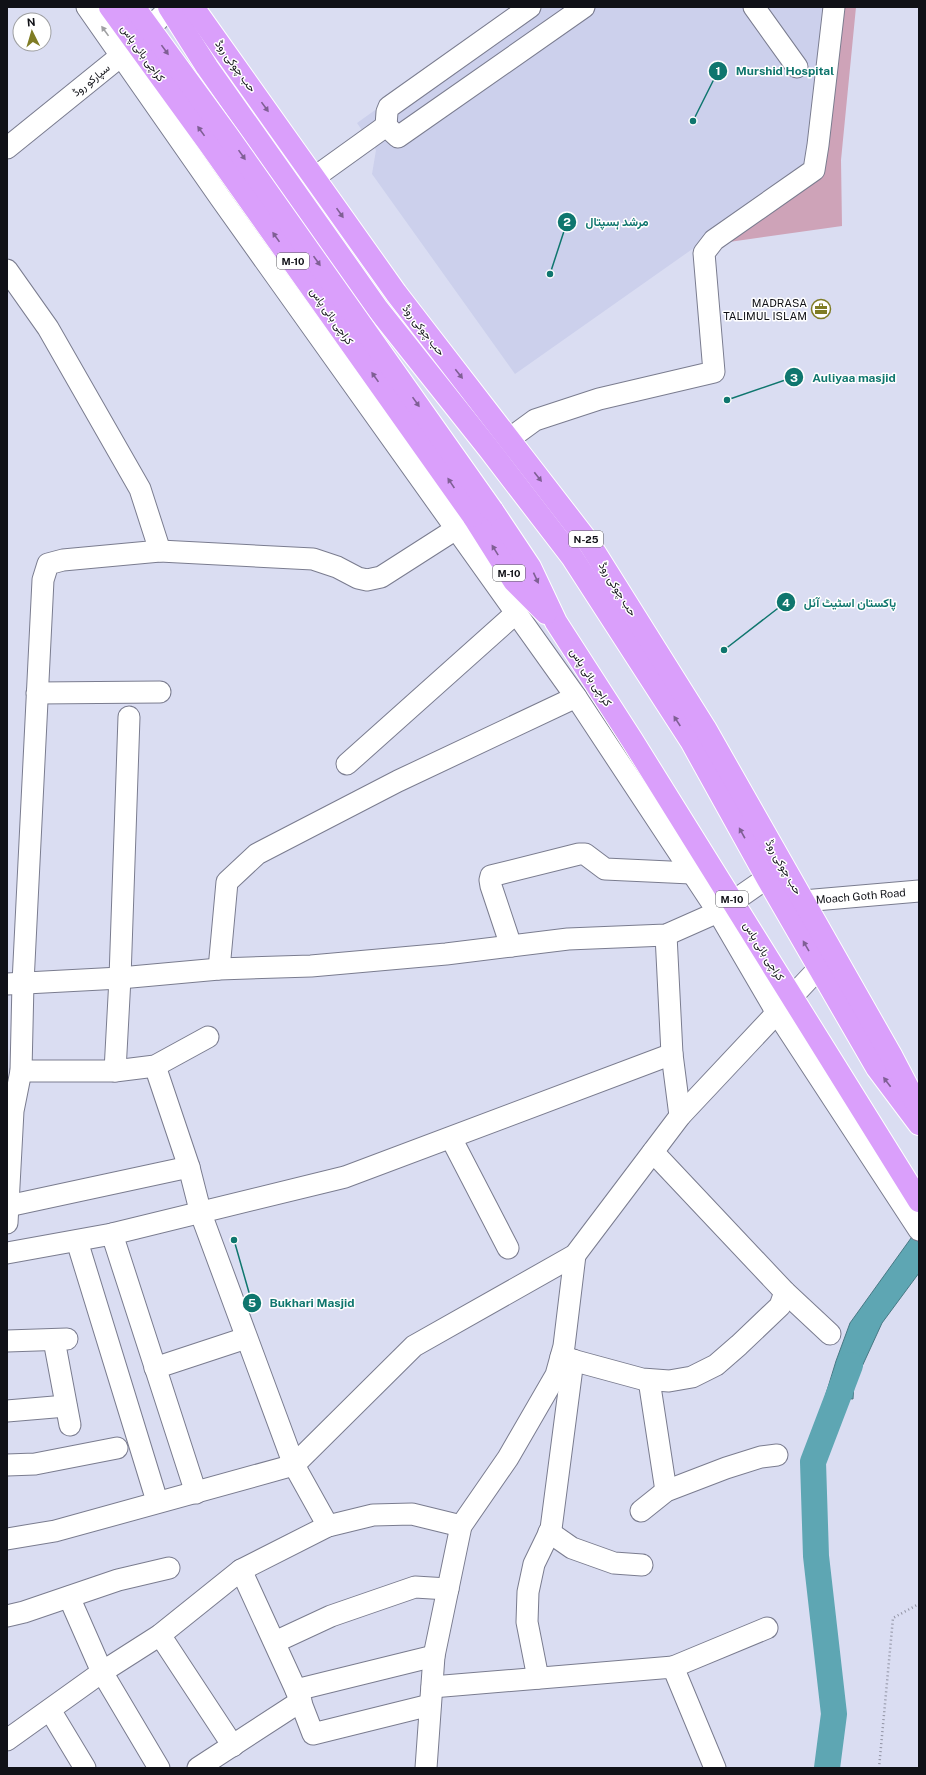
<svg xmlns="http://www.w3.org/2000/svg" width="926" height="1775" viewBox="0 0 926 1775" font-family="'Public Sans',Vazirmatn,sans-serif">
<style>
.built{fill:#ccd0ec}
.green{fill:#cea3b8}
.water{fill:#5ea6b3;stroke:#477984}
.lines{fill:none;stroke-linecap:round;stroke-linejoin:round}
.river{stroke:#5ea6b3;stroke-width:26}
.minor-casing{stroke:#7a7c8f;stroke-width:23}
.highway-casing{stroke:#fff;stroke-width:24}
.path{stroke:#9193a3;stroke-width:2.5;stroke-dasharray:1 3;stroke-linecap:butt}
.minor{stroke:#fff;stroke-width:21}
.highway{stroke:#da9ffb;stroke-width:22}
.highway-bridge-casing{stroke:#fff;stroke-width:24;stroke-linecap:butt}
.highway-bridge{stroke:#da9ffb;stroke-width:22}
.oneway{fill:#9fa0a2}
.oneway2{fill:#7f5f94}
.labels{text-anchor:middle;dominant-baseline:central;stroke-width:3;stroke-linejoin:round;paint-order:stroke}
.shield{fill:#fff;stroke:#58585d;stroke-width:1}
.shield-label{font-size:10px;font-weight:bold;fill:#101117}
.street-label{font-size:11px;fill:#101117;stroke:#fff}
.poi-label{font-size:11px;fill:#101117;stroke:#fff;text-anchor:end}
.leader{fill:none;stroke:#0f766e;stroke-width:1.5}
.callout-dot{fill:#0f766e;stroke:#fff;stroke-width:1.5}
.mark-label{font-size:12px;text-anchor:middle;font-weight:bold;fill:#fff}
.callout-label{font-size:12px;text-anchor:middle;font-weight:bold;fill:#0f766e;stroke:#fff;stroke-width:3;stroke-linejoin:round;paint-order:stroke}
</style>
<rect width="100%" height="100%" fill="#daddf2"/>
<polygon class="built" points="519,7 825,7 806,169 515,374 372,174 376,150 357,123"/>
<polygon class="green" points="836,7 856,7 841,160 842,226 715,244 816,171"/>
<polygon class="water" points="919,1227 919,1273 882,1323 854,1384 853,1399 825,1397 836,1361 850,1323"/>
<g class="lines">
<polyline class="river" points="827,1768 834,1714 816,1556 813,1462 850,1365"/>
<g class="minor-casing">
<g id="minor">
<polyline points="87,7 221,199 576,697 718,912 777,1013 919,1230"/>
<polyline points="754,7 797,67"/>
<polyline points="386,126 387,112 389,107 530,7"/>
<polyline points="7,148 122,55 171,7"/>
<polyline points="315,177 386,126 398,137 584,7"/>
<polyline points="7,270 48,328 140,489 160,551 63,560 48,564 43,580 23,983 21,1071 13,1111 7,1223"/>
<polyline points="509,439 535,420 599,399 714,372 704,253 714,240 814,170 818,145 834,7"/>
<polyline points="160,551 313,559 337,567 358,578 367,580 381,577 456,529"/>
<polyline points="37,693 160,692"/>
<polyline points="347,764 516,613"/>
<path id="s1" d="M803 901 919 891"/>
<polyline points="666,935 672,1054 680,1116"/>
<polyline points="511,946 491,886 490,880 491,876 579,854 585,854 605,869 691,873"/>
<polyline points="219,969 227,882 257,854 398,781 576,697"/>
<polyline points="7,984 120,978 219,969 311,966 446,954 568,939 666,935 718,912 767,878"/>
<polyline points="155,1066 189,1167 201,1214 294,1465 328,1526"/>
<polyline points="21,1071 115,1071 155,1066 208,1037"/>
<polyline points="115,1071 120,978 129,717"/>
<polyline points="451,1138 508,1248"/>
<polyline points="653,1152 785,1292 830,1334"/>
<polyline points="8,1206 189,1167"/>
<polyline points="112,1234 196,1493"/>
<polyline points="77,1241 157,1501"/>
<polyline points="7,1253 112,1234 345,1177 672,1054"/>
<polyline points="54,1340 70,1425"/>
<polyline points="7,1341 67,1339"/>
<polyline points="561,1357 642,1379 669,1381 692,1377 716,1365 739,1345 780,1306 785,1292"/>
<polyline points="155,1368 246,1338"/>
<polyline points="649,1380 666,1491"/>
<polyline points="7,1411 66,1406"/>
<polyline points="7,1465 35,1464 117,1448"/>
<polyline points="641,1511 666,1491 726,1468 761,1457 777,1455"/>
<polyline points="549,1532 572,1548 614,1563 642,1565"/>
<polyline points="7,1539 55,1531 294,1465 414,1346 575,1255 680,1116 819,968"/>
<polyline points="241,1570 296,1690 313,1734 430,1705"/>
<polyline points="69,1597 102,1672 159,1768"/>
<polyline points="7,1616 24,1612 118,1580 169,1568"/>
<polyline points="160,1635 233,1746"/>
<polyline points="275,1642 331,1616 415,1587 448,1589"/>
<polyline points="673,1667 767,1628"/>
<polyline points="538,1678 527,1622 528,1592 534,1564 551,1529 573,1360"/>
<polyline points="432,1687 673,1667 715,1768"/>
<polyline points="296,1690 434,1656"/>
<polyline points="50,1710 85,1768"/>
<polyline points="7,1740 102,1672 160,1635 241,1570 328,1526 373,1515 412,1514 461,1526"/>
<polyline points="198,1768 301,1701"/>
<polyline points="426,1768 434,1656 461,1526 508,1458 556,1375 564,1346 575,1255"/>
</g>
</g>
<g class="highway-casing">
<g id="highway">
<polyline points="169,7 207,67 377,308 489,449 572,557 691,741 767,878 877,1068 919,1124"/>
<polyline points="193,7 396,293 589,543 705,728 892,1057 916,1103"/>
<polyline points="492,510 530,567 556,622 632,740 919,1201"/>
<polyline points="473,516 514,581 546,613"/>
</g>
</g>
<polyline class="path" points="879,1768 893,1618 917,1605 919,1606"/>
<use href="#minor" class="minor"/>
<use href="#highway" class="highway"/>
<g class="highway-bridge-casing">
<g id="highway-bridge">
<polyline points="110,7 208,142 473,516"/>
<polyline points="134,7 228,136 492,510"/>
</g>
</g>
<use href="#highway-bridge" class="highway-bridge"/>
</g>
<defs><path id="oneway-solid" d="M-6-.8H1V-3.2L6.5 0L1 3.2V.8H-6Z"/></defs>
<use class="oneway" href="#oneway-solid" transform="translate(105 31) rotate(-126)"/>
<g class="oneway2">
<use href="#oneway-solid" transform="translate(165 50) rotate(54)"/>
<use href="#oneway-solid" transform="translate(265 107) rotate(54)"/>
<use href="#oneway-solid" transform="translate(201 131) rotate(-126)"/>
<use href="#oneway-solid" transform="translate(242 155) rotate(55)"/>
<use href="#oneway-solid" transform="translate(340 213) rotate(55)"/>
<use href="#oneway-solid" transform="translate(276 237) rotate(-125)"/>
<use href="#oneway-solid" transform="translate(317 261) rotate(55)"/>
<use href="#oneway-solid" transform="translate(459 374) rotate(52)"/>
<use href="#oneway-solid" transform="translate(375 377) rotate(-125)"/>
<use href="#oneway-solid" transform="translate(416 402) rotate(55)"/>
<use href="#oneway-solid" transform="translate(538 477) rotate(52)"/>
<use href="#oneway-solid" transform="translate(451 483) rotate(-124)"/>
<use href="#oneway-solid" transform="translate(495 550) rotate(-122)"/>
<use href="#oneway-solid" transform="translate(536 578) rotate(65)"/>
<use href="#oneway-solid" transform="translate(677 721) rotate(-123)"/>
<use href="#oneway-solid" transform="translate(742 833) rotate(-119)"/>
<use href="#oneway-solid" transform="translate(806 946) rotate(-120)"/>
<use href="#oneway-solid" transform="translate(887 1082) rotate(-127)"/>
</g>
<defs>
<g id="office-ring" transform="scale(1)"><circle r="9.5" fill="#fff" stroke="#7f7c24" stroke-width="1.5"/><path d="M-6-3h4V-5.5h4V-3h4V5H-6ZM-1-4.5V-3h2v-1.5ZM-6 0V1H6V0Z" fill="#7f7c24"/></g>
</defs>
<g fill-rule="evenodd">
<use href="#office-ring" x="821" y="309"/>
</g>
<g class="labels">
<g class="shield">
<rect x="277" y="253" width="32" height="16" rx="3"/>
<rect x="569" y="531" width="34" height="16" rx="3"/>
<rect x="493" y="565" width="32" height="16" rx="3"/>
<rect x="716" y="891" width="32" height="16" rx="3"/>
</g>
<g class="shield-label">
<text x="293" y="261">M-10</text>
<text x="586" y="539">N-25</text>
<text x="509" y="573">M-10</text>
<text x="732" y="899">M-10</text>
</g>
<g class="street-label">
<text transform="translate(143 53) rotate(54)">کراچی بائی پاس</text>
<text transform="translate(236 66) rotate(54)">حب چوکی روڈ</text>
<text transform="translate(91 80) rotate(-39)">سپارکو روڈ</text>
<text transform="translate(332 316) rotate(55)">کراچی بائی پاس</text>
<text transform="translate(424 330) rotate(52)">حب چوکی روڈ</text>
<text transform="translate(618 589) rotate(58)">حب چوکی روڈ</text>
<text transform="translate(591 677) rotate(57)">کراچی بائی پاس</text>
<text transform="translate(784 867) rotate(60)">حب چوکی روڈ</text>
<text stroke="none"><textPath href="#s1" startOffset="58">Moach Goth Road</textPath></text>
<text transform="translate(764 951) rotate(58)">کراچی بائی پاس</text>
</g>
<g class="poi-label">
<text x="807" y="303">MADRASA<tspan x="807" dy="13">TALIMUL ISLAM</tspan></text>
</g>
</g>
<path class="leader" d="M693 121L718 71M550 274L567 222M727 400L794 377M724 650L786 602M234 1240L252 1303"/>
<g class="callout-dot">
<circle cx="693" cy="121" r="4"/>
<circle cx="550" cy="274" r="4"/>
<circle cx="727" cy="400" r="4"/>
<circle cx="724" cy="650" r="4"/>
<circle cx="234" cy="1240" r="4"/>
<circle cx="718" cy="71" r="10"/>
<circle cx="567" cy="222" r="10"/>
<circle cx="794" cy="377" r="10"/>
<circle cx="786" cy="602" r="10"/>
<circle cx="252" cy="1303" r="10"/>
</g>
<g class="mark-label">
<text x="718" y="75">1</text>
<text x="567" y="226">2</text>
<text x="794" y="382">3</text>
<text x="786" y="607">4</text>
<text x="252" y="1307">5</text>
</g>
<g class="callout-label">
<text x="785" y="75">Murshid Hospital</text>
<text x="617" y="226">مرشد ہسپتال</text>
<text x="854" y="382">Auliyaa masjid</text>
<text x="850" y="607">پاکستان اسٹیٹ آئل</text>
<text x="312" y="1307">Bukhari Masjid</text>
</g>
<rect width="926" height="1775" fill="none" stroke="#101117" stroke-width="16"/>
<g transform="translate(32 32) rotate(355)"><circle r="19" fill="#ffffff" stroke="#9fa0a2"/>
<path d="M0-3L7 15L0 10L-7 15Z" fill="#7f7c24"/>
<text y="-6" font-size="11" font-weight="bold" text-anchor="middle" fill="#101117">N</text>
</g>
</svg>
